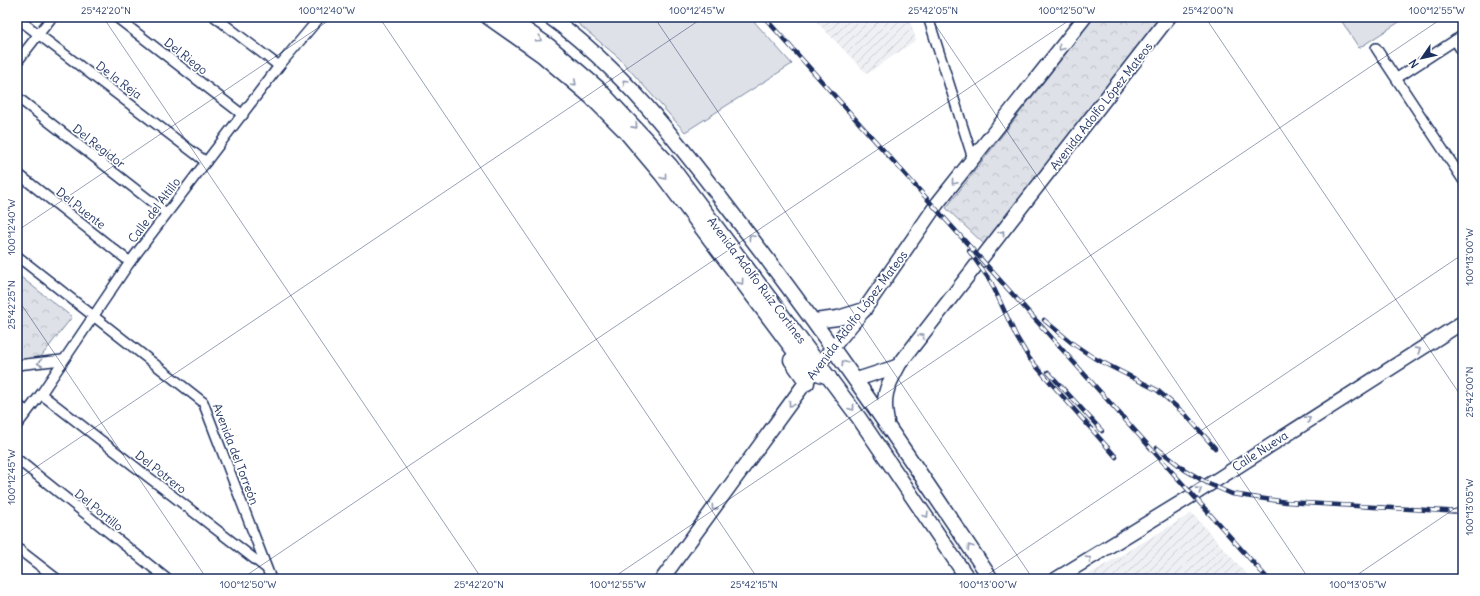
<svg xmlns="http://www.w3.org/2000/svg" width="1480" height="596" viewBox="0 0 1480 596" font-family="Delius,sans-serif">
<style>
.industrial{fill:url(#industrial-furrows)}
.green{fill:#dee1e7;stroke:#7c88a2}
.forest{fill:url(#forest-crowns);stroke:#7c88a2}
.lines{fill:none;stroke-linecap:round;stroke-linejoin:round}
.street-casing{stroke:#1b2f5e;stroke-width:12}
.secondary-casing{stroke:#1b2f5e;stroke-width:16}
.primary-casing{stroke:#1b2f5e;stroke-width:17}
.street{stroke:#fff;stroke-width:9}
.secondary{stroke:#fff;stroke-width:13}
.primary{stroke:#fff;stroke-width:14}
.rail-casing{stroke:#1b2f5e;stroke-width:4.5}
.rail{stroke:#fff;stroke-width:3;stroke-dasharray:9;stroke-linecap:butt}
.oneway{stroke:#8d97ae}
.ticks{fill:none;stroke:#1b2f5e;stroke-width:1;stroke-opacity:0.45}
.labels{text-anchor:middle;dominant-baseline:central;stroke-width:3.5;stroke-linejoin:round;paint-order:stroke}
.street-label{font-size:12px;fill:#1b2f5e;stroke:#fff}
.neatline{fill:none;stroke:#1b2f5e;stroke-width:1.5}
.ticks-label{font-size:10px;text-anchor:middle;fill:#1b2f5e}
</style>
<defs>
<pattern id="industrial-furrows" width="10" height="10" patternUnits="userSpaceOnUse"><rect width="10" height="10" fill="#eff0f4"/><path d="M-1 1l2-2M0 10L10 0M9 11l2-2" fill="none" stroke="#ccced4"/></pattern>
<pattern id="forest-crowns" width="20" height="18" patternUnits="userSpaceOnUse"><rect width="20" height="18" fill="#dee1e7"/><path d="M2 6a3 3 0 1 1 6 0M12 15a3 3 0 1 1 6 0" fill="none" stroke="#bec1c9"/></pattern>
</defs>
<rect width="100%" height="100%" fill="#fff"/>
<filter id="ink" filterUnits="userSpaceOnUse"><feTurbulence type="fractalNoise" baseFrequency=".025" numOctaves="2"/><feDisplacementMap in="SourceGraphic" scale="8" xChannelSelector="R" yChannelSelector="G"/><feConvolveMatrix kernelMatrix="1 2 1 2 8 2 1 2 1" color-interpolation-filters="sRGB"/></filter>
<g filter="url(#ink)">
<g class="industrial">
<polygon points="812,17 909,17 916,40 867,74"/>
<polygon points="1192,513 1251,579 1081,579"/>
</g>
<g class="green">
<polygon points="570,17 750,17 792,64 685,132 619,58"/>
<polygon points="1339,17 1407,17 1359,48"/>
</g>
<g class="forest">
<polygon points="1094,17 1160,17 985,245 946,208"/>
<polygon points="17,274 72,317 40,358 17,361"/>
</g>
<g class="lines">
<g class="street-casing">
<g id="street">
<polyline points="116,17 243,115"/>
<polyline points="215,17 279,66"/>
<polyline points="928,17 973,159"/>
<polyline points="17,18 206,162"/>
<polyline points="1455,40 1463,53"/>
<polyline points="1376,48 1463,180"/>
<polyline points="17,62 52,17"/>
<polyline points="1397,78 1463,35"/>
<polyline points="17,97 166,213"/>
<polyline points="17,173 130,262"/>
<polyline points="17,256 203,402 271,579"/>
<polyline points="17,365 62,360"/>
<polyline points="41,394 266,568"/>
<polyline points="17,404 27,412"/>
<polyline points="17,425 41,394 130,262 279,66 320,17"/>
<polyline points="17,459 167,579"/>
<polyline points="17,548 57,579"/>
</g>
</g>
<g class="secondary-casing">
<g id="secondary">
<polyline points="855,380 898,366 1169,17"/>
<polyline points="662,579 819,364 864,310 937,204 1085,17"/>
<polyline points="1056,579 1193,495 1463,322"/>
</g>
</g>
<g class="primary-casing">
<g id="primary">
<polyline points="488,17 542,55 591,97 625,131 662,175 800,359 814,372 829,377"/>
<polyline points="507,17 549,46 598,88 670,165 859,418 968,579"/>
<path d="M550 17C625 71 680 145 735 217 826 334 909 456 991 579"/>
<polyline points="814,321 838,318 864,310"/>
<polyline points="791,360 807,383"/>
<path d="M887 422C882 397 886 388 898 366"/>
</g>
</g>
<use href="#street" class="street"/>
<use href="#secondary" class="secondary"/>
<use href="#primary" class="primary"/>
<g class="rail-casing">
<g id="rail">
<polyline points="764,17 1268,579"/>
<polyline points="969,251 991,282 1016,336 1029,358 1116,457"/>
<polyline points="1044,320 1072,343 1094,358 1157,390 1185,414 1215,448"/>
<polyline points="1048,372 1102,431"/>
<polyline points="1157,448 1185,470 1209,484 1232,494 1286,502 1463,512"/>
</g>
</g>
<use href="#rail" class="rail"/>
</g>
<defs><path id="oneway-chevron" d="M-2-3.5L2.5 0L-2 3.5" fill="none" stroke-width="1.6" stroke-linecap="round" stroke-linejoin="round"/></defs>
<g class="oneway">
<use href="#oneway-chevron" transform="translate(539 39) rotate(35)"/>
<use href="#oneway-chevron" transform="translate(1061 48) rotate(128)"/>
<use href="#oneway-chevron" transform="translate(625 82) rotate(-134)"/>
<use href="#oneway-chevron" transform="translate(574 83) rotate(41)"/>
<use href="#oneway-chevron" transform="translate(635 126) rotate(48)"/>
<use href="#oneway-chevron" transform="translate(664 177) rotate(52)"/>
<use href="#oneway-chevron" transform="translate(954 182) rotate(130)"/>
<use href="#oneway-chevron" transform="translate(1002 233) rotate(-52)"/>
<use href="#oneway-chevron" transform="translate(751 237) rotate(-128)"/>
<use href="#oneway-chevron" transform="translate(741 282) rotate(54)"/>
<use href="#oneway-chevron" transform="translate(922 336) rotate(-52)"/>
<use href="#oneway-chevron" transform="translate(1418 350) rotate(-32)"/>
<use href="#oneway-chevron" transform="translate(40 363) rotate(173)"/>
<use href="#oneway-chevron" transform="translate(844 363) rotate(-124)"/>
<use href="#oneway-chevron" transform="translate(791 404) rotate(127)"/>
<use href="#oneway-chevron" transform="translate(852 408) rotate(53)"/>
<use href="#oneway-chevron" transform="translate(1308 419) rotate(-32)"/>
<use href="#oneway-chevron" transform="translate(1199 490) rotate(-33)"/>
<use href="#oneway-chevron" transform="translate(714 508) rotate(126)"/>
<use href="#oneway-chevron" transform="translate(926 515) rotate(56)"/>
<use href="#oneway-chevron" transform="translate(970 547) rotate(-124)"/>
<use href="#oneway-chevron" transform="translate(1089 559) rotate(-32)"/>
</g>
</g>
<path class="ticks" d="M103 17 482 579M379 17 758 579M654 17 1033 579M930 17 1309 579M1205 17 1463 399M17 231 334 17M17 298 207 579M17 480 704 17M241 579 1074 17M611 579 1444 17M981 579 1463 254M1351 579 1463 503"/>
<g class="labels">
<g class="street-label">
<text transform="translate(186 56) rotate(38)">Del Riego</text>
<text transform="translate(119 80) rotate(37)">De la Reja</text>
<text transform="translate(1101 106) rotate(-52)">Avenida Adolfo López Mateos</text>
<text transform="translate(99 146) rotate(38)">Del Regidor</text>
<text transform="translate(81 208) rotate(38)">Del Puente</text>
<text transform="translate(154 210) rotate(-53)">Calle del Altillo</text>
<text transform="translate(757 280) rotate(53)">Avenida Adolfo Ruíz Cortines</text>
<text transform="translate(857 315) rotate(-53)">Avenida Adolfo López Mateos</text>
<text transform="translate(1260 451) rotate(-33)">Calle Nueva</text>
<text transform="translate(236 454) rotate(69)">Avenida del Torreón</text>
<text transform="translate(161 472) rotate(38)">Del Potrero</text>
<text transform="translate(99 510) rotate(39)">Del Portillo</text>
</g>
</g>
<rect width="1480" height="596" fill="none" stroke="#fff" stroke-width="44"/>
<g transform="translate(1422 58) rotate(236)" stroke="#ffffff" stroke-width="3" paint-order="stroke">
<path d="M0-3L7 15L0 10L-7 15Z" fill="#1b2f5e"/>
<text y="-6" font-size="11" font-weight="bold" text-anchor="middle" fill="#1b2f5e">N</text>
</g>
<rect x="22" y="22" width="1436" height="552" class="neatline"/>
<g class="ticks-label">
<text x="106" y="14">25°42'20"N</text>
<text x="327" y="14">100°12'40"W</text>
<text x="697" y="14">100°12'45"W</text>
<text x="933" y="14">25°42'05"N</text>
<text x="1067" y="14">100°12'50"W</text>
<text x="1208" y="14">25°42'00"N</text>
<text x="1437" y="14">100°12'55"W</text>
<text transform="translate(11 227) rotate(-90)" y="4">100°12'40"W</text>
<text transform="translate(1469 257) rotate(-90)" y="4">100°13'00"W</text>
<text transform="translate(11 305) rotate(-90)" y="4">25°42'25"N</text>
<text transform="translate(1469 392) rotate(-90)" y="4">25°42'00"N</text>
<text transform="translate(11 477) rotate(-90)" y="4">100°12'45"W</text>
<text transform="translate(1469 507) rotate(-90)" y="4">100°13'05"W</text>
<text x="248" y="588">100°12'50"W</text>
<text x="479" y="588">25°42'20"N</text>
<text x="618" y="588">100°12'55"W</text>
<text x="754" y="588">25°42'15"N</text>
<text x="988" y="588">100°13'00"W</text>
<text x="1358" y="588">100°13'05"W</text>
</g>
</svg>
